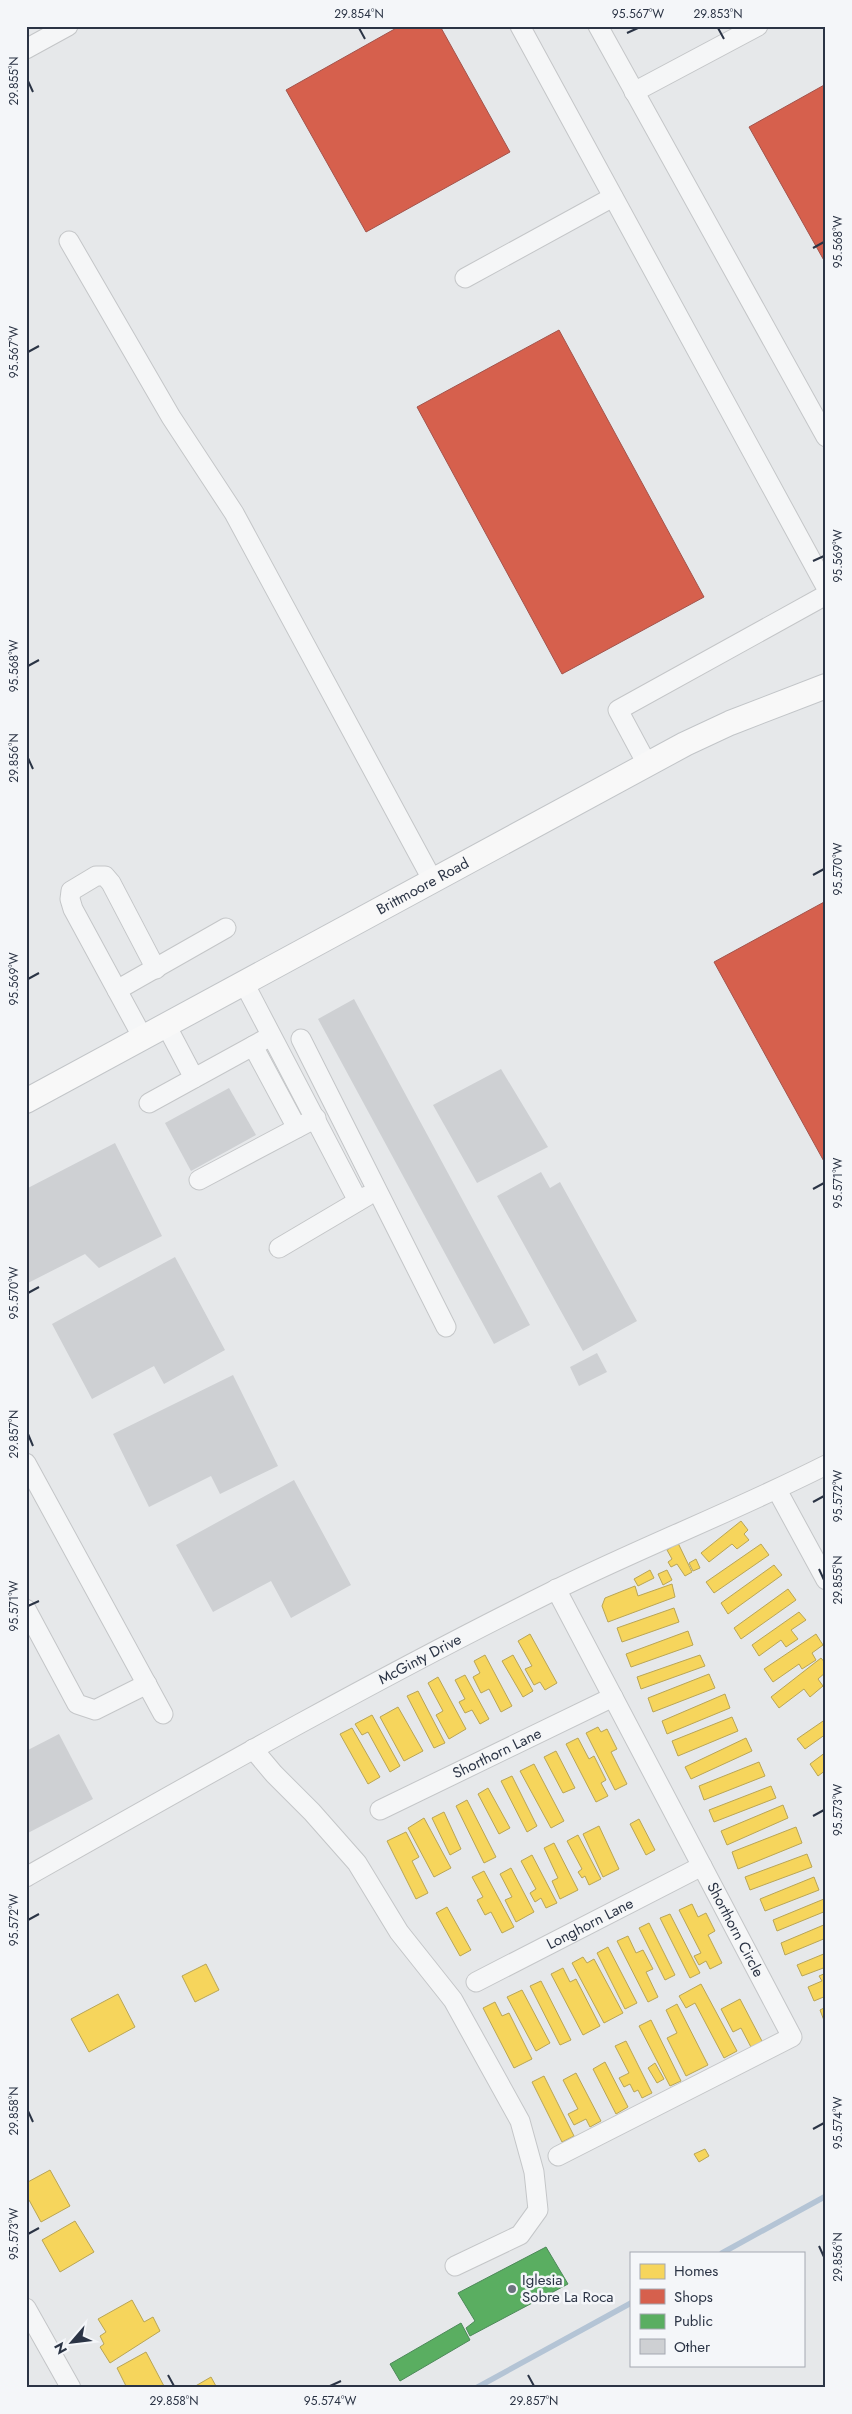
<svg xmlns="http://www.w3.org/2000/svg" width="852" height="2414" viewBox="0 0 852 2414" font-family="Jost,sans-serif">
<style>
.homes{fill:#f6d55c;stroke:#b9a555}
.shops{fill:#d6604d;stroke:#a3534b}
.public{fill:#5aae61;stroke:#4c8959}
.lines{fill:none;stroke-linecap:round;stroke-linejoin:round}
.stream{stroke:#b4c4d5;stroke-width:5.5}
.building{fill:#ced0d3}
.minor-casing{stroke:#c4c6c8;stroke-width:21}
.major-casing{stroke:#c2c5c8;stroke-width:26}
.minor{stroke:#f5f6f7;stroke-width:19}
.major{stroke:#f8f8f8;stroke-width:24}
.ticks{fill:none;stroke:#2b3445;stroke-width:2}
.poi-dot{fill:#6c737f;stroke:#f4f6f9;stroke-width:2}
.labels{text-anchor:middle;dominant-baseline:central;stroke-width:5;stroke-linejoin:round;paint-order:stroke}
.street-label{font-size:15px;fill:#2b3445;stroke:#f4f6f9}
.poi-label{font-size:15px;fill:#2b3445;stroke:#f4f6f9;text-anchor:start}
.neatline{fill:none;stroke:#2b3445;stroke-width:2}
.ticks-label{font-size:12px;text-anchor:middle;fill:#2b3445}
</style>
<rect width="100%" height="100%" fill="#e6e8ea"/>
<g class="homes">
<polygon points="741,1521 748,1530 744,1534 749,1540 737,1549 732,1544 709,1562 701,1553"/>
<polygon points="678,1543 692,1572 685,1576 677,1564 671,1567 668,1562 672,1559 667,1550"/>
<polygon points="761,1544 769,1555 714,1593 706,1582"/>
<polygon points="696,1559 700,1568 693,1571 689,1563"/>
<polygon points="774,1565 782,1575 728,1614 721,1603"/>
<polygon points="650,1570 654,1578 638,1586 634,1579"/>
<polygon points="667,1570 672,1580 663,1585 658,1574"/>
<polygon points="672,1584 675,1597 608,1622 602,1606 605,1598 635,1586 638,1596"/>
<polygon points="788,1589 796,1600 741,1639 734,1628"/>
<polygon points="674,1608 679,1622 622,1642 617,1628"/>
<polygon points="799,1612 806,1620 791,1630 798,1639 786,1647 781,1640 759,1656 752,1645"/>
<polygon points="688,1631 693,1645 631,1667 626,1654"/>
<polygon points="530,1634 557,1683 545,1690 540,1682 534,1685 525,1669 532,1666 518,1641"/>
<polygon points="816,1634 823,1645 812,1653 816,1660 802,1669 799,1664 773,1682 764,1669"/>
<polygon points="485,1655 512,1706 501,1712 489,1689 481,1693 473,1677 480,1673 474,1661"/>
<polygon points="513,1655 533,1691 523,1697 502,1661"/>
<polygon points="700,1655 705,1666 641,1689 637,1677"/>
<polygon points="821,1658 826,1664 826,1672 818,1679 823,1686 810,1697 804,1689 779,1708 771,1697"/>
<polygon points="709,1674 715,1688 653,1712 648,1698"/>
<polygon points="465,1675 489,1719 480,1724 472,1710 465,1713 459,1702 465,1699 455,1680"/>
<polygon points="438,1677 466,1729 449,1739 436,1715 443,1711 428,1683"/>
<polygon points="418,1691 445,1743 434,1748 407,1696"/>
<polygon points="725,1694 730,1708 667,1734 662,1721"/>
<polygon points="398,1707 423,1751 404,1761 380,1717"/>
<polygon points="372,1715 400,1766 390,1772 368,1732 362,1735 355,1724"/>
<polygon points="732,1717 738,1731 678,1756 672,1741"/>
<polygon points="826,1719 826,1734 805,1749 797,1739"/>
<polygon points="598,1727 601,1732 607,1729 617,1749 611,1752 627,1784 615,1790 586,1733"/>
<polygon points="352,1728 380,1777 368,1784 340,1734"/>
<polygon points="578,1738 589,1759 594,1756 606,1780 601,1783 608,1796 596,1802 566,1744"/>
<polygon points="746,1738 752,1751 691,1779 685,1767"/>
<polygon points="556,1751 575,1788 563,1793 544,1757"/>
<polygon points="826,1752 826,1770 818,1776 810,1764"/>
<polygon points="759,1762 765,1776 704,1800 699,1786"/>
<polygon points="534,1764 564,1821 551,1828 520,1771"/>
<polygon points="512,1776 537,1826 527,1832 501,1781"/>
<polygon points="771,1786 776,1798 714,1822 709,1810"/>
<polygon points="488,1788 510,1828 499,1834 478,1794"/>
<polygon points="467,1800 496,1857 484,1863 456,1806"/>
<polygon points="783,1805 788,1818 727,1845 721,1831"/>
<polygon points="444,1812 461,1849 450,1855 432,1818"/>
<polygon points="424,1818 451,1868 434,1877 408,1828"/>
<polygon points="639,1819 655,1850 646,1855 630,1824"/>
<polygon points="599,1826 619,1869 603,1877 583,1834"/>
<polygon points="796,1827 802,1843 738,1869 732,1852"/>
<polygon points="406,1832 419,1857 412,1861 428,1893 416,1899 387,1841"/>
<polygon points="578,1835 601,1879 589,1885 585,1876 582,1878 578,1872 582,1869 567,1841"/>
<polygon points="554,1843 578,1890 560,1899 552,1881 558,1878 544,1848"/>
<polygon points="807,1854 812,1867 750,1890 745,1877"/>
<polygon points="532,1855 557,1903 546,1908 541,1898 535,1902 530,1893 536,1889 521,1861"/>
<polygon points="511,1868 534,1912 516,1922 505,1900 512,1897 500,1874"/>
<polygon points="484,1871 514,1927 502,1933 491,1912 485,1915 477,1900 483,1897 472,1877"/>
<polygon points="814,1877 819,1890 765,1911 760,1899"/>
<polygon points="824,1899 826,1911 777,1931 773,1920"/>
<polygon points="692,1904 698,1917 706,1913 715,1931 708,1935 722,1963 710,1969 706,1961 699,1965 694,1956 701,1953 679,1910"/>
<polygon points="447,1907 471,1950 460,1956 436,1913"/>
<polygon points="670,1914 700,1973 690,1978 660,1918"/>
<polygon points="649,1923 675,1975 665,1980 639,1928"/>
<polygon points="826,1924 826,1938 785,1955 781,1943"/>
<polygon points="628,1936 636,1953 643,1950 653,1969 646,1972 658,1997 648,2002 617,1941"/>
<polygon points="608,1947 637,2003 625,2009 597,1953"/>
<polygon points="826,1953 826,1967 802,1976 797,1965"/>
<polygon points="583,1957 587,1963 594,1959 623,2013 604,2023 572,1963"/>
<polygon points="206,1964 219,1990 195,2002 182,1976"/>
<polygon points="563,1968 570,1982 576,1979 600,2026 583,2035 551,1974"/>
<polygon points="826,1973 826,1996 814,2001 808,1987 822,1981 819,1976"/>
<polygon points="541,1981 571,2040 560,2045 530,1986"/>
<polygon points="701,1984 737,2051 724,2058 695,2003 686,2008 679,1996"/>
<polygon points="522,1990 550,2043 536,2051 507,1997"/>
<polygon points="118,1994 135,2027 89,2052 71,2019"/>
<polygon points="740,1999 763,2043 752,2049 741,2028 733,2032 721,2009"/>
<polygon points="495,2002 502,2016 509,2013 532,2059 514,2068 483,2008"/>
<polygon points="677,2004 708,2065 686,2076 667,2038 677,2033 666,2010"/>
<polygon points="826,2007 826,2023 825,2023 820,2010"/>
<polygon points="651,2020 681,2081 670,2086 639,2026"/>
<polygon points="626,2041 652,2093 642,2098 638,2090 634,2092 630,2084 624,2087 619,2078 629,2073 615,2046"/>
<polygon points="605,2062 628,2107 616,2114 593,2069"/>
<polygon points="655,2063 664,2079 657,2083 648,2068"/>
<polygon points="576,2073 601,2121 590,2127 586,2119 574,2125 568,2114 578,2109 563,2080"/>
<polygon points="544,2076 574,2136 562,2142 532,2082"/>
<polygon points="705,2149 709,2156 699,2162 694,2154"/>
<polygon points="50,2170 70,2206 41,2222 29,2200 26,2201 26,2183"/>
<polygon points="75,2221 94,2252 60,2272 42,2240"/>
<polygon points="132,2300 144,2322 153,2317 160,2331 110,2363 100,2347 104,2344 100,2336 106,2332 98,2319"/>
<polygon points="146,2352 165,2388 127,2388 117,2368"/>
<polygon points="211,2377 217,2388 192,2388"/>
</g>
<g class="shops">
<polygon points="400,26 440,26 510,152 366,232 286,90"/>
<polygon points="826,84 826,264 749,127"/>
<polygon points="559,330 704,597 562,674 417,407"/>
<polygon points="826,901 826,1165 714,962"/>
</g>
<g class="public">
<polygon points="546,2247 568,2284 470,2336 466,2328 475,2321 458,2293"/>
<polygon points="461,2323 470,2340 400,2381 390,2364"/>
</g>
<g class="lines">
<g class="stream">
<polyline points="722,2253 826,2196"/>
<polyline points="476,2388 631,2303"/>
</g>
</g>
<g class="building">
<polygon points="354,999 530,1325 494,1344 318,1019"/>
<polygon points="501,1069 548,1147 477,1183 433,1105"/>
<polygon points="229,1088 256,1135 191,1171 165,1123"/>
<polygon points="115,1143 162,1236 99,1268 85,1254 28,1283 26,1189"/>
<polygon points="541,1172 550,1188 560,1182 637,1321 583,1351 497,1196"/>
<polygon points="175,1257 225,1350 164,1384 154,1366 92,1399 52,1324"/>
<polygon points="597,1353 607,1372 579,1386 570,1367"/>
<polygon points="233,1375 278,1466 220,1494 211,1476 149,1507 113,1434"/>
<polygon points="294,1480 351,1585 291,1618 271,1581 213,1612 176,1545"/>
<polygon points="59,1734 93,1799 26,1834 26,1751"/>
</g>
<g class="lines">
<g class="minor-casing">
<g id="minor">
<polyline points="520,26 826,587"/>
<polyline points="598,26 826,437"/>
<polyline points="26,49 68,26"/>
<polyline points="634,92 758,26"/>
<polyline points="69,241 171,417 234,513 433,881"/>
<polyline points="465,278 613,197"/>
<polyline points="647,764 618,710 826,595"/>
<polyline points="244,983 358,1201"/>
<polyline points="117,990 226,928"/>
<polyline points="166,1025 194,1078"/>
<polyline points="143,1038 73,909 70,899 71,891 96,876 105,876 111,883 156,969"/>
<polyline points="301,1039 446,1327"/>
<polyline points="253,1046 297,1128"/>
<polyline points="149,1103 271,1036"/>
<polyline points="199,1180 316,1118"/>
<polyline points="279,1248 367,1196"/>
<polyline points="26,1463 163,1714"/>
<polyline points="777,1490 826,1580"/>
<path id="s1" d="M556 1589 792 2037 558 2156"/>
<polyline points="26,1609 77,1704 95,1710 147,1684"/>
<polyline points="253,1749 274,1774 312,1812 357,1863 399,1932 453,2000 520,2121 534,2172 538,2210 520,2235 455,2266"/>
<path id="s2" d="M380 1810 613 1697"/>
<path id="s3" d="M26 1877C201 1778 375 1679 555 1590 644 1546 737 1510 826 1465"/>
<path id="s4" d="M476 1982 702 1866"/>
<polyline points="26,2308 71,2388"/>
</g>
</g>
<g class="major-casing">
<g id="major">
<path id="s5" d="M26 1101 685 744 730 723 826 686"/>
</g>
</g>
<use href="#minor" class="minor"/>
<use href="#major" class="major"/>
</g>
<path class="ticks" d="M359 28 365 39M718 28 724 39M627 33 638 28M28 81 33 92M813 248 824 242M28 352 39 346M813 561 824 556M28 666 39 660M28 758 33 769M813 875 824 869M28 979 39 973M813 1189 824 1183M28 1293 39 1287M28 1434 33 1446M813 1502 824 1496M819 1569 824 1580M28 1606 39 1601M813 1816 824 1810M28 1920 39 1914M28 2111 33 2122M813 2129 824 2123M28 2234 39 2228M819 2246 824 2257M168 2375 174 2386M528 2375 534 2386M330 2386 341 2381"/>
<circle class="poi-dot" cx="512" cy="2289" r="5"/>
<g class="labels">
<g class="street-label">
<text stroke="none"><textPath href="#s5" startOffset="451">Brittmoore Road</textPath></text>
<text stroke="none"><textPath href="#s3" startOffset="450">McGinty Drive</textPath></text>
<text stroke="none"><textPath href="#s2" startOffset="130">Shorthorn Lane</textPath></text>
<text stroke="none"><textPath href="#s4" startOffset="128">Longhorn Lane</textPath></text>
<text stroke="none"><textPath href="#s1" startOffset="385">Shorthorn Circle</textPath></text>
</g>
<g class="poi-label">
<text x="522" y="2280">Iglesia<tspan x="522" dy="17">Sobre La Roca</tspan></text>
</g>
</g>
<rect width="852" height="2414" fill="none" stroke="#f4f6f9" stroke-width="55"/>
<rect x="630" y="2252" width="175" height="115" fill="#f4f6f9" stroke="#a4a8b1"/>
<rect x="640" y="2264" width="25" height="15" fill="#f6d55c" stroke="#a4a8b1"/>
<text x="674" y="2276" font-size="15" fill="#2b3445">Homes</text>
<rect x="640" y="2289" width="25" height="15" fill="#d6604d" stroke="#a4a8b1"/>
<text x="674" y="2302" font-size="15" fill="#2b3445">Shops</text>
<rect x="640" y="2314" width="25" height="15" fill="#5aae61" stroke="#a4a8b1"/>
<text x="674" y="2326" font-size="15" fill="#2b3445">Public</text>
<rect x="640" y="2339" width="25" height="15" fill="#ced0d3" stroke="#a4a8b1"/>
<text x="674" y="2352" font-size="15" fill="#2b3445">Other</text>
<g transform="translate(72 2342) rotate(242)" stroke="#f4f6f9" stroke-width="4" paint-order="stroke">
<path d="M0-4L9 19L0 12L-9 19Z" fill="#2b3445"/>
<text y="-8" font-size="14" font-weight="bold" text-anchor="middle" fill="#2b3445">N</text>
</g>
<rect x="28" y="28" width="796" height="2358" class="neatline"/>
<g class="ticks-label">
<text x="359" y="18">29.854°N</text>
<text x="638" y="18">95.567°W</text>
<text x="718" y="18">29.853°N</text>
<text transform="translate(14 81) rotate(-90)" y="4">29.855°N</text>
<text transform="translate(838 242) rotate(-90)" y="4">95.568°W</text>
<text transform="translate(14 352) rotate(-90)" y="4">95.567°W</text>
<text transform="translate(838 556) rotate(-90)" y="4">95.569°W</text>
<text transform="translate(14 666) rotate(-90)" y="4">95.568°W</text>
<text transform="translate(14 758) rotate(-90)" y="4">29.856°N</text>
<text transform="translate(838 869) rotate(-90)" y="4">95.570°W</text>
<text transform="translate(14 979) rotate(-90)" y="4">95.569°W</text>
<text transform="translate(838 1183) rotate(-90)" y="4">95.571°W</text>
<text transform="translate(14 1293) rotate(-90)" y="4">95.570°W</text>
<text transform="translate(14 1434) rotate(-90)" y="4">29.857°N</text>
<text transform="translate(838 1496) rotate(-90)" y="4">95.572°W</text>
<text transform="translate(838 1580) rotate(-90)" y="4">29.855°N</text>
<text transform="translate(14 1606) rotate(-90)" y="4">95.571°W</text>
<text transform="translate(838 1810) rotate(-90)" y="4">95.573°W</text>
<text transform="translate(14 1920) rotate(-90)" y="4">95.572°W</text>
<text transform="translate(14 2111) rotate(-90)" y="4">29.858°N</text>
<text transform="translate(838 2123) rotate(-90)" y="4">95.574°W</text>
<text transform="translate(14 2234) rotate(-90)" y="4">95.573°W</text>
<text transform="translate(838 2257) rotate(-90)" y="4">29.856°N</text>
<text x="174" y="2405">29.858°N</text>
<text x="330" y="2405">95.574°W</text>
<text x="534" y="2405">29.857°N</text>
</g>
</svg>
